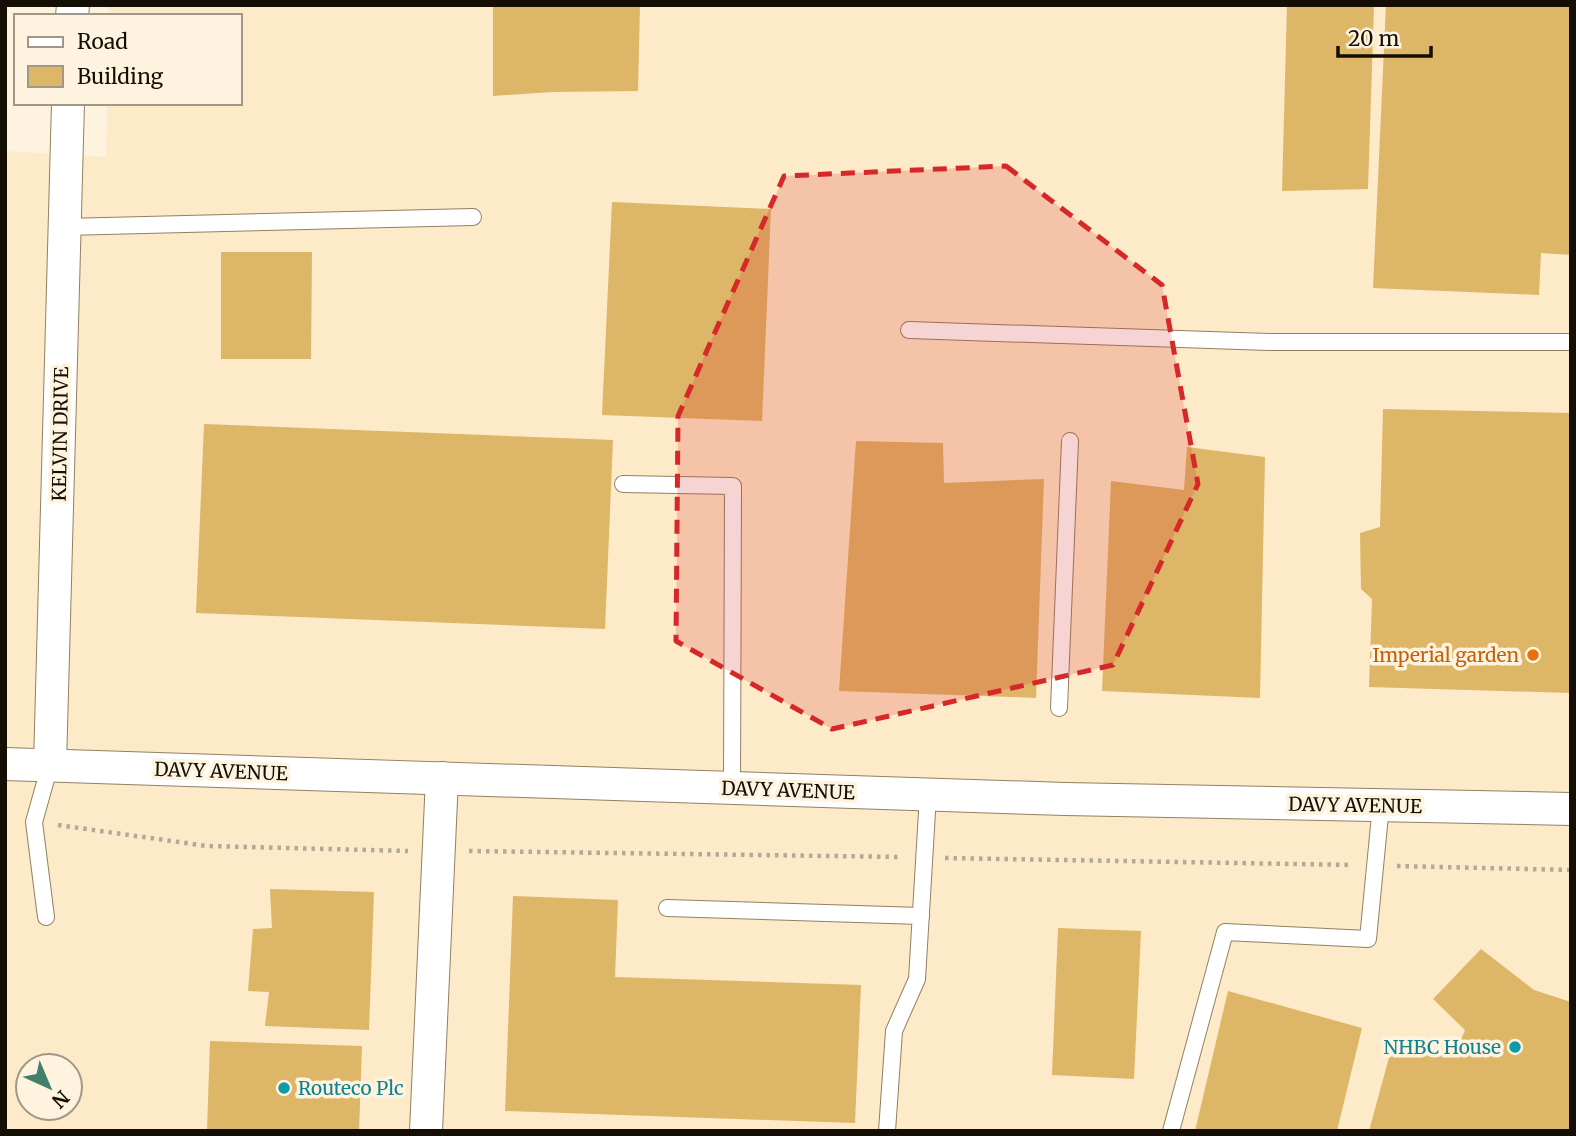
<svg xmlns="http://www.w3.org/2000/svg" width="1576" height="1136" viewBox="0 0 1576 1136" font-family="Merriweather,serif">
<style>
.built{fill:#fceac9;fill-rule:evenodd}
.building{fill:#deb667}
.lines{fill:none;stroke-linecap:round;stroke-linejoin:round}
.service-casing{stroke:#918161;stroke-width:18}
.minor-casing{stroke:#918161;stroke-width:34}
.path{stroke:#b2a998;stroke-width:4.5;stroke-dasharray:3.5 5;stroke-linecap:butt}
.service{stroke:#fff;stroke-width:16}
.minor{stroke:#fff;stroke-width:32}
.marked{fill:#d62828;fill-opacity:0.2;stroke:#d62828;stroke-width:5;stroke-dasharray:14 9;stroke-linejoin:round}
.food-dot{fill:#e8710a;stroke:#fef3df;stroke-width:2.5}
.culture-dot{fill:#0f9aa8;stroke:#fef3df;stroke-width:2.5}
.labels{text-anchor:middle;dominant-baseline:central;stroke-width:7;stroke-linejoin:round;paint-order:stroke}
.street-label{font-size:19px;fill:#140e04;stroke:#fef3df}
.food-label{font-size:19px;fill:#c56008;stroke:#fef3df;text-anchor:end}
.culture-label{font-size:19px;fill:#0d838f;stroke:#fef3df;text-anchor:end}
</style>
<rect width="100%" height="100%" fill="#fef3df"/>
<path class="built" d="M108 5H1571V1131H5V151L106 157 107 103H240V16H108ZM28 1066H70V1108H28Z"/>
<g class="building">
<polygon points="493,5 640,5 638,91 552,92 493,96"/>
<polygon points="1287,5 1374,5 1368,189 1282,191"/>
<polygon points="1386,5 1571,5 1571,255 1541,253 1539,295 1373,288"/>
<polygon points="612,202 771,209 762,421 602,415"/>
<polygon points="221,252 312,252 311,359 221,359"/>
<polygon points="1383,409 1571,413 1571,693 1369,687 1372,599 1361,589 1360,533 1380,527"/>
<polygon points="204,424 613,440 605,629 196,613"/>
<polygon points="856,441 943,443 944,483 1044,479 1036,698 839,691"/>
<polygon points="1187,447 1265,457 1260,698 1102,691 1111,481 1184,490"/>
<polygon points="270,889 374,892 369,1030 265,1026 269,992 248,991 253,929 272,928"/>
<polygon points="513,896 618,900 615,977 861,985 855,1123 505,1111"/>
<polygon points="1058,928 1141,931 1134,1079 1052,1075"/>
<polygon points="1481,949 1534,990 1571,1002 1571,1131 1369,1131 1394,1039 1455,1054 1465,1030 1433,999"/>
<polygon points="1228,991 1362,1028 1337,1131 1195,1131"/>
<polygon points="210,1041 362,1046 359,1131 207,1131"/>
</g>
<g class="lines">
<g class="service-casing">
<g id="service">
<polyline points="64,227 473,217"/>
<polyline points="909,330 1269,342 1571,342"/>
<polyline points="623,484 733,486 732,788"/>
<polyline points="1059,708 1070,441"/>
<polyline points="667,908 921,916"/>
<polyline points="46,917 34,822 50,765"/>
<polyline points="887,1131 894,1031 917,979 928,795"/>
<polyline points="1171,1131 1225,932 1368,939 1381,805"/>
</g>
</g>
<g class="minor-casing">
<g id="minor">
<polyline points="72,16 73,5"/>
<polyline points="5,764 1065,799 1571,809"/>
<polyline points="50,765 68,103"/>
<polyline points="426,1131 442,778"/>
</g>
</g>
<g class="path">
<polyline points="58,825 207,846 408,851"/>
<polyline points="469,851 902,857"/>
<polyline points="945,858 1353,865"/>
<polyline points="1397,866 1571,870"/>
</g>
<use href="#service" class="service"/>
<use href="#minor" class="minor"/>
</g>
<path class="marked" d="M1006 166 1162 285 1198 484 1113 665 832 729 676 641 678 416 784 176Z"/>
<circle class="food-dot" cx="1533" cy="655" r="7"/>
<g class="culture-dot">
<circle cx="1515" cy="1047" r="7"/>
<circle cx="284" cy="1088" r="7"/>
</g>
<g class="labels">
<g class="street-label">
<text transform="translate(60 434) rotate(-89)">KELVIN DRIVE</text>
<text transform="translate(221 771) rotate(2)">DAVY AVENUE</text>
<text transform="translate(788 790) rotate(2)">DAVY AVENUE</text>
<text transform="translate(1355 805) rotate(1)">DAVY AVENUE</text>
</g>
<g class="food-label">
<text x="1519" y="655">Imperial garden</text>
</g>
<g class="culture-label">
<text x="1501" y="1047">NHBC House</text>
<text x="298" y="1088" text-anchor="start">Routeco Plc</text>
</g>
</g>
<rect width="1576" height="1136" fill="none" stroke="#140e04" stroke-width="14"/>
<rect x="14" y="14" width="228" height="91" fill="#fef3df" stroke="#a09787" stroke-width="2"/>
<rect x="28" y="37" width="35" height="10" fill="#ffffff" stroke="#a09787" stroke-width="2"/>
<text x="77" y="49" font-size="21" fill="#140e04">Road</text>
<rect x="28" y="66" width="35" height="21" fill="#deb667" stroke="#a09787" stroke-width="2"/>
<text x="77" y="84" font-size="21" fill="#140e04">Building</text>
<g transform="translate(49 1087) rotate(136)"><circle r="33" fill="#fef3df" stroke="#a09787" stroke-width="2"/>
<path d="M0-5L12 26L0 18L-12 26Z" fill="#41806d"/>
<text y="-10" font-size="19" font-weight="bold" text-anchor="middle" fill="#140e04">N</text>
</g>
<path d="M1338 46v10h93v-10" fill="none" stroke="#140e04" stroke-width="3.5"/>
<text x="1348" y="46" font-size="21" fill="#140e04" stroke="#fef3df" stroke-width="5" paint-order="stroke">20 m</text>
</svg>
